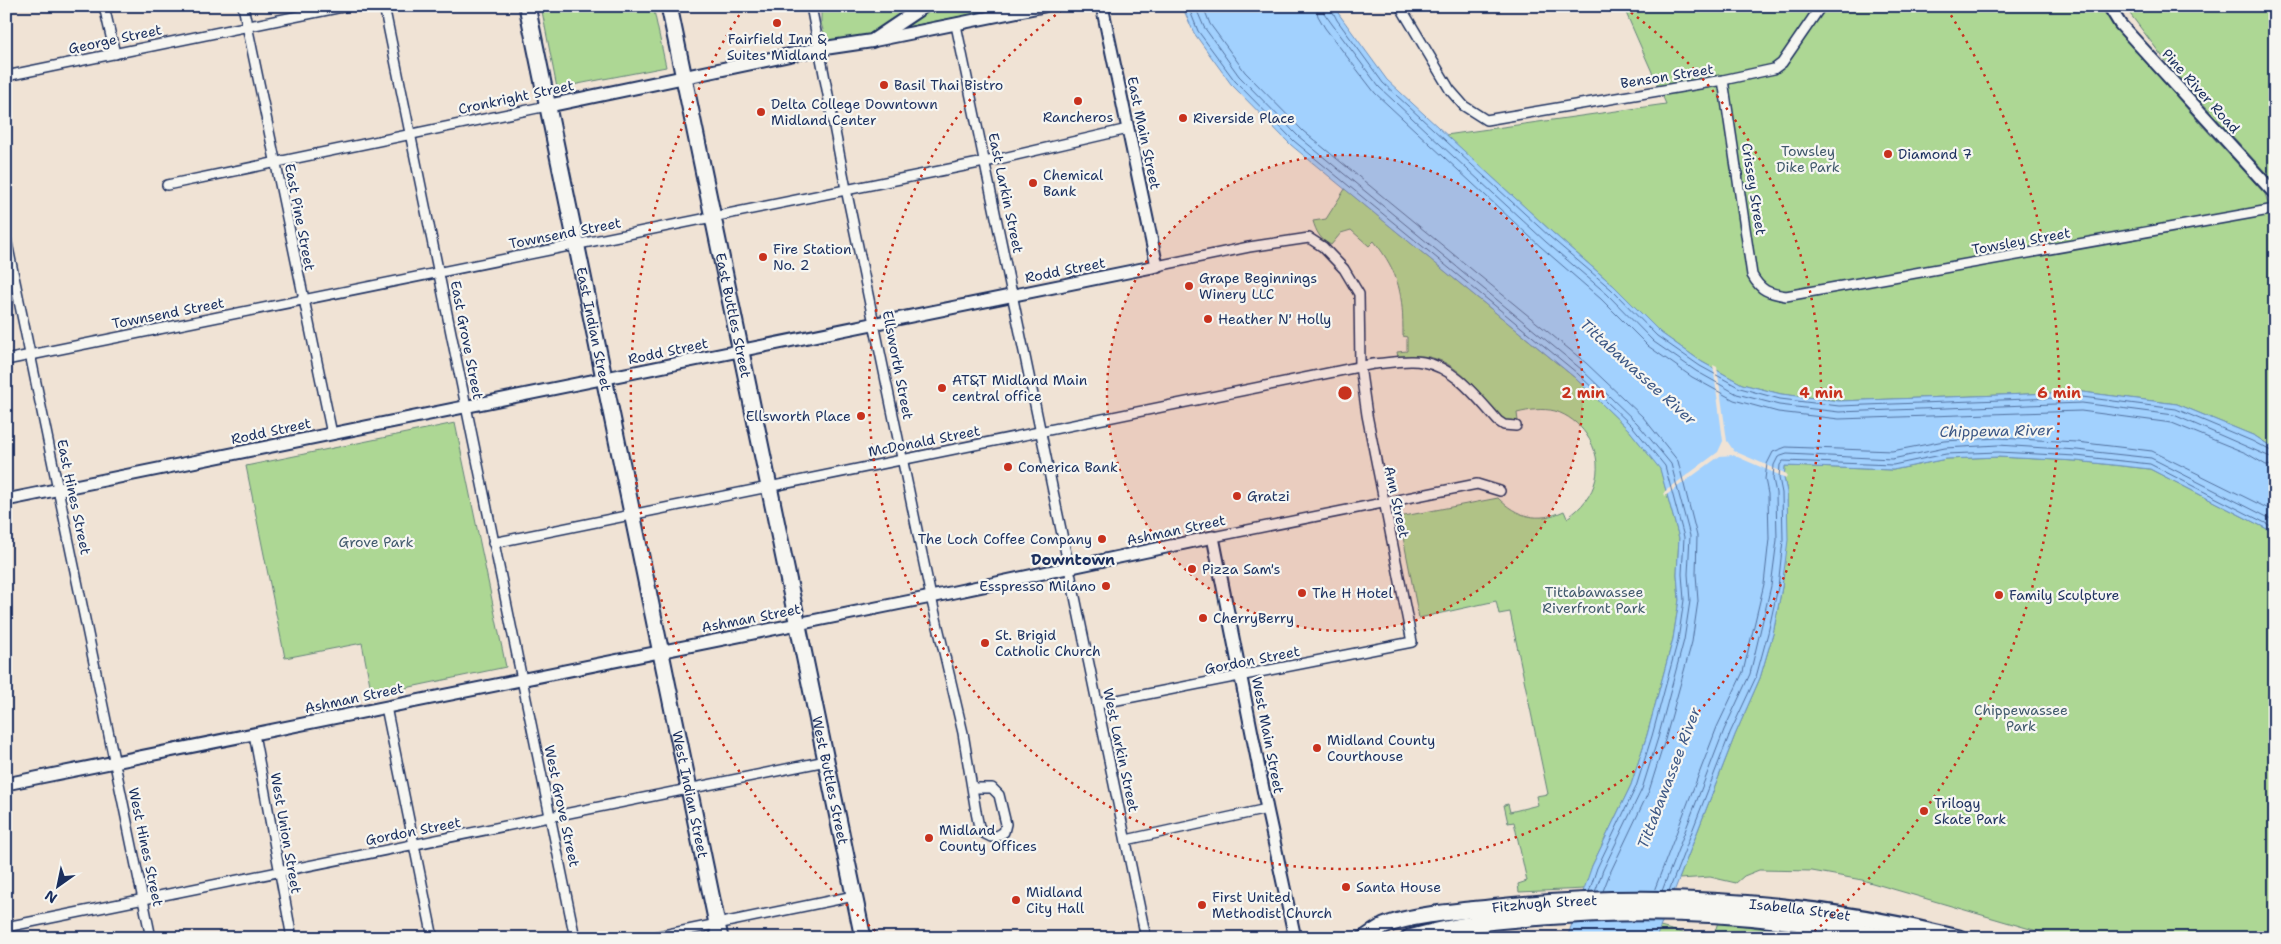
<svg xmlns="http://www.w3.org/2000/svg" width="2281" height="944" viewBox="0 0 2281 944" font-family="'Shantell Sans',sans-serif">
<style>
.green{fill:#add794;stroke:#648379}
.water{fill:#a2d1fe;stroke:#6c90be}
.pier{fill:#f0e3d5}
.lines{fill:none;stroke-linecap:round;stroke-linejoin:round}
.shore{stroke:#51709e;stroke-width:1}
.minor-casing{stroke:#1b2f5e;stroke-width:12}
.tertiary-casing{stroke:#1b2f5e;stroke-width:15}
.secondary-casing{stroke:#1b2f5e;stroke-width:16}
.trunk-casing{stroke:#1b2f5e;stroke-width:19}
.minor{stroke:#f6f6f2;stroke-width:9}
.tertiary{stroke:#f6f6f2;stroke-width:11}
.secondary{stroke:#f6f6f2;stroke-width:12}
.trunk{stroke:#f6f6f2;stroke-width:15}
.ring{fill:none;stroke:#c8321e;stroke-width:2.5;stroke-dasharray:2.5 5}
.poi-dot{fill:#c8321e;stroke:#f6f6f2;stroke-width:2}
.labels{text-anchor:middle;dominant-baseline:central;stroke-width:4.5;stroke-linejoin:round;paint-order:stroke}
.street-label{font-size:14px;fill:#1b2f5e;stroke:#f6f6f2}
.poi-label{font-size:14px;fill:#1b2f5e;stroke:#f6f6f2;text-anchor:start}
.park-label{font-size:14px;fill:#40596c;stroke:#f6f6f2}
.water-label{font-size:15px;font-style:italic;fill:#3d5886;stroke:#f6f6f2}
.neighbourhood-label{font-size:15px;font-weight:bold;fill:#1b2f5e;stroke:#f6f6f2}
.centre{fill:#c8321e;stroke:#f6f6f2;stroke-width:2.5}
.ring-label{font-size:15px;text-anchor:middle;font-weight:bold;fill:#c8321e;stroke:#f6f6f2;stroke-width:4.5;stroke-linejoin:round;paint-order:stroke}
</style>
<rect width="100%" height="100%" fill="#f0e3d5"/>
<filter id="ink" filterUnits="userSpaceOnUse"><feTurbulence type="fractalNoise" baseFrequency=".02" numOctaves="2"/><feDisplacementMap in="SourceGraphic" scale="10" xChannelSelector="R" yChannelSelector="G"/><feConvolveMatrix kernelMatrix="1 2 1 2 8 2 1 2 1" color-interpolation-filters="sRGB"/></filter>
<g filter="url(#ink)">
<g class="green">
<polygon points="541,6 653,6 666,67 557,88"/>
<polygon points="821,6 1012,6 832,42 825,37 821,23"/>
<polygon points="1623,6 2100,6 2115,27 2198,121 2265,194 2272,213 2275,213 2275,449 2255,436 2177,404 2082,392 1839,401 1781,394 1742,384 1702,362 1661,333 1614,286 1553,233 1446,135 1666,104"/>
<polygon points="2124,6 2275,6 2275,183 2171,68"/>
<path d="M1345 189 1574 377 1629 430 1660 468 1679 538 1677 574 1679 600 1673 639 1647 735 1631 785 1592 866 1585 889 1519 892 1518 884 1527 881 1514 822 1508 823 1504 805 1508 804 1510 812 1538 805 1536 796 1548 794 1510 612 1499 614 1496 601 1419 618 1399 517 1498 498C1517 517 1538 523 1564 511L1567 518C1597 498 1607 464 1586 434 1579 424 1568 415 1555 411 1543 408 1529 410 1517 413L1518 421 1513 424 1507 422C1481 399 1461 359 1422 356 1414 356 1406 357 1398 357L1397 352 1407 351V337L1403 336C1403 295 1400 274 1374 241L1369 246 1351 230 1341 233 1331 245C1320 240 1316 231 1313 221L1326 219Z"/>
<polygon points="455,423 506,667 372,695 362,643 285,658 246,466"/>
<polygon points="1998,457 2076,461 2150,469 2275,533 2275,938 2061,938 1862,880 1812,871 1759,870 1744,876 1736,883 1710,877 1679,879 1735,735 1760,678 1773,634 1782,587 1787,514 1787,492 1784,478 1785,466 1893,470 1946,459"/>
<polygon points="1718,922 1828,938 1713,938"/>
<polygon points="1660,927 1691,935 1690,938 1656,938"/>
</g>
<polygon class="water" points="1182,6 1333,6 1387,80 1553,233 1614,286 1661,333 1702,362 1742,384 1781,394 1839,401 2082,392 2177,404 2255,436 2275,449 2275,533 2150,469 2076,461 1998,457 1946,459 1893,470 1785,466 1784,478 1787,492 1788,540 1782,587 1773,634 1760,678 1735,735 1656,938 1567,938 1592,866 1631,785 1647,735 1673,639 1679,600 1677,574 1679,538 1660,469 1629,430 1574,377 1291,145 1231,84 1194,33"/>
<polygon class="pier" points="1713,365 1717,367 1727,441 1734,451 1787,474 1786,478 1733,455 1720,456 1665,496 1664,492 1718,452 1723,441"/>
<g class="lines">
<g class="shore">
<polyline points="1188,6 1198,31 1235,81 1294,141 1577,373 1633,427 1665,466 1684,537 1682,574 1684,600 1678,640 1652,736 1636,787 1597,868 1589,892"/>
<polyline points="1195,6 1204,27 1239,76 1298,136 1581,369 1637,423 1671,464 1690,536 1688,574 1690,601 1684,640 1658,738 1642,789 1603,870 1595,892"/>
<polyline points="1203,6 1210,24 1245,72 1303,131 1586,363 1643,417 1678,461 1697,536 1696,574 1698,601 1692,642 1665,740 1649,791 1610,873 1603,891"/>
<polyline points="1316,6 1318,16 1325,28 1375,93 1541,247 1601,299 1648,346 1692,377 1734,400 1778,412 1839,419 2081,411 2172,423 2246,453 2266,465 2275,466"/>
<polyline points="1323,6 1324,13 1332,24 1379,87 1428,133 1546,242 1607,294 1654,342 1696,371 1737,394 1779,405 1839,412 2082,403 2174,415 2275,459"/>
<polyline points="1330,6 1337,20 1383,83 1433,129 1550,237 1611,289 1657,336 1700,366 1740,388 1780,399 1839,406 2082,397 2176,409 2252,441 2275,453"/>
<polyline points="1654,891 1717,727 1743,672 1764,584 1769,539 1768,494 1765,479 1767,464 1773,452 1786,447 1892,451 1944,441 1998,438 2077,442 2152,451 2275,512"/>
<polyline points="1662,891 1724,730 1750,674 1771,586 1777,540 1776,493 1773,479 1774,465 1778,457 1787,454 1892,459 1945,448 1998,445 2077,450 2151,458 2275,521"/>
<polyline points="1669,891 1730,733 1756,677 1768,633 1778,587 1783,540 1782,493 1779,478 1780,465 1783,461 1893,465 1946,454 1998,452 2076,456 2150,464 2275,528"/>
</g>
<g class="minor-casing">
<g id="minor">
<polyline points="104,6 115,54"/>
<polyline points="243,6 332,434"/>
<polyline points="384,6 575,938"/>
<polyline points="811,6 846,189 931,597 963,733 976,812 979,827 985,834 991,837 997,836 1004,832 1006,824 999,795 992,788 973,788"/>
<polyline points="1400,6 1450,90 1464,106 1486,120 1723,80 1774,69 1782,63 1821,6"/>
<polyline points="956,25 1146,938"/>
<polyline points="6,76 347,6"/>
<path d="M1723 80 1752 275C1761 291 1768 293 1786 296L2275 209"/>
<polyline points="167,185 547,106"/>
<polyline points="6,238 151,938"/>
<polyline points="6,360 999,159 1128,129"/>
<polyline points="1213,537 1477,484 1500,491"/>
<path d="M493 543 1373 364C1388 363 1408 359 1423 362 1456 368 1477 398 1498 421L1504 425 1516 426"/>
<polyline points="1097,704 1412,642 1367,415 1360,366 1359,294 1344,269 1323,247 1309,238 1249,247 1157,266"/>
<polyline points="386,707 433,938"/>
<polyline points="254,734 292,938"/>
<polyline points="1126,840 1267,809"/>
<polyline points="6,927 826,761"/>
<polyline points="6,927 8,938"/>
<polyline points="649,938 854,896"/>
</g>
</g>
<g class="tertiary-casing">
<g id="tertiary">
<polyline points="2109,6 2120,24 2275,194"/>
<polyline points="872,41 1044,6"/>
<polyline points="6,500 1157,266 1102,6"/>
<polyline points="6,784 931,597 1213,537 1267,809 1295,938"/>
</g>
</g>
<g class="secondary-casing">
<polyline id="secondary" points="547,106 818,49 872,41 924,6"/>
</g>
<g class="trunk-casing">
<g id="trunk">
<path id="s1" d="M527 6 720 938"/>
<path id="s2" d="M669 6 863 938"/>
<path id="s3" d="M1365 938C1371 934 1378 929 1384 926 1410 915 1460 911 1489 908 1646 890 1805 900 1959 938"/>
<path d="M1409 938C1429 933 1448 928 1468 925 1493 920 1519 919 1544 917 1661 907 1778 915 1892 938"/>
</g>
</g>
<use href="#minor" class="minor"/>
<use href="#tertiary" class="tertiary"/>
<use href="#secondary" class="secondary"/>
<use href="#trunk" class="trunk"/>
</g>
</g>
<circle cx="1345" cy="393" r="238" fill="#c8321e" fill-opacity=".12"/>
<g class="ring">
<circle cx="1345" cy="393" r="238"/>
<path d="M1625 8A476 476 0 1 1 1065 8"/>
<path d="M881 936A714 714 0 0 1 743 9M1947 9A714 714 0 0 1 1809 936"/>
</g>
<g class="poi-dot">
<circle cx="777" cy="23" r="5"/>
<circle cx="884" cy="85" r="5"/>
<circle cx="1078" cy="101" r="5"/>
<circle cx="761" cy="112" r="5"/>
<circle cx="1183" cy="118" r="5"/>
<circle cx="1888" cy="154" r="5"/>
<circle cx="1033" cy="183" r="5"/>
<circle cx="763" cy="257" r="5"/>
<circle cx="1189" cy="286" r="5"/>
<circle cx="1208" cy="319" r="5"/>
<circle cx="942" cy="388" r="5"/>
<circle cx="861" cy="416" r="5"/>
<circle cx="1008" cy="467" r="5"/>
<circle cx="1237" cy="496" r="5"/>
<circle cx="1102" cy="539" r="5"/>
<circle cx="1192" cy="569" r="5"/>
<circle cx="1106" cy="586" r="5"/>
<circle cx="1302" cy="593" r="5"/>
<circle cx="1999" cy="595" r="5"/>
<circle cx="1203" cy="618" r="5"/>
<circle cx="985" cy="643" r="5"/>
<circle cx="1317" cy="748" r="5"/>
<circle cx="1924" cy="811" r="5"/>
<circle cx="929" cy="838" r="5"/>
<circle cx="1346" cy="887" r="5"/>
<circle cx="1016" cy="900" r="5"/>
<circle cx="1202" cy="905" r="5"/>
</g>
<g class="labels">
<g class="street-label">
<text transform="translate(115 39) rotate(-12)">George Street</text>
<text transform="translate(1667 76) rotate(-9)">Benson Street</text>
<text transform="translate(2201 91) rotate(48)">Pine River Road</text>
<text transform="translate(516 97) rotate(-12)">Cronkright Street</text>
<text transform="translate(1144 133) rotate(78)">East Main Street</text>
<text transform="translate(1754 189) rotate(81)">Crissey Street</text>
<text transform="translate(1006 193) rotate(78)">East Larkin Street</text>
<text transform="translate(300 217) rotate(79)">East Pine Street</text>
<text transform="translate(565 233) rotate(-11)">Townsend Street</text>
<text transform="translate(2021 241) rotate(-10)">Towsley Street</text>
<text transform="translate(1065 270) rotate(-11)">Rodd Street</text>
<text transform="translate(168 313) rotate(-11)">Townsend Street</text>
<text stroke="none"><textPath href="#s2" startOffset="316">East Buttles Street</textPath></text>
<text stroke="none"><textPath href="#s1" startOffset="330">East Indian Street</textPath></text>
<text transform="translate(467 340) rotate(79)">East Grove Street</text>
<text transform="translate(668 351) rotate(-12)">Rodd Street</text>
<text transform="translate(898 365) rotate(79)">Ellsworth Street</text>
<text transform="translate(271 431) rotate(-12)">Rodd Street</text>
<text transform="translate(924 441) rotate(-11)">McDonald Street</text>
<text transform="translate(74 497) rotate(78)">East Hines Street</text>
<text transform="translate(1397 502) rotate(78)">Ann Street</text>
<text transform="translate(1176 530) rotate(-12)">Ashman Street</text>
<text transform="translate(751 618) rotate(-11)">Ashman Street</text>
<text transform="translate(1252 660) rotate(-11)">Gordon Street</text>
<text transform="translate(354 698) rotate(-12)">Ashman Street</text>
<text transform="translate(1268 735) rotate(79)">West Main Street</text>
<text transform="translate(1121 750) rotate(78)">West Larkin Street</text>
<text stroke="none"><textPath href="#s2" startOffset="791">West Buttles Street</textPath></text>
<text stroke="none"><textPath href="#s1" startOffset="805">West Indian Street</textPath></text>
<text transform="translate(562 806) rotate(78)">West Grove Street</text>
<text transform="translate(413 831) rotate(-11)">Gordon Street</text>
<text transform="translate(286 833) rotate(80)">West Union Street</text>
<text transform="translate(146 847) rotate(78)">West Hines Street</text>
<text stroke="none"><textPath href="#s3" startOffset="185">Fitzhugh Street</textPath></text>
<text stroke="none"><textPath href="#s3" startOffset="441">Isabella Street</textPath></text>
</g>
<g class="poi-label">
<text x="777" y="39" text-anchor="middle">Fairfield Inn &amp;<tspan x="777" dy="16">Suites Midland</tspan></text>
<text x="894" y="85">Basil Thai Bistro</text>
<text x="771" y="104">Delta College Downtown<tspan x="771" dy="16">Midland Center</tspan></text>
<text x="1078" y="117" text-anchor="middle">Rancheros</text>
<text x="1193" y="118">Riverside Place</text>
<text x="1898" y="154">Diamond 7</text>
<text x="1043" y="175">Chemical<tspan x="1043" dy="16">Bank</tspan></text>
<text x="773" y="249">Fire Station<tspan x="773" dy="16">No. 2</tspan></text>
<text x="1199" y="278">Grape Beginnings<tspan x="1199" dy="16">Winery LLC</tspan></text>
<text x="1218" y="319">Heather N' Holly</text>
<text x="952" y="380">AT&amp;T Midland Main<tspan x="952" dy="16">central office</tspan></text>
<text x="851" y="416" text-anchor="end">Ellsworth Place</text>
<text x="1018" y="467">Comerica Bank</text>
<text x="1247" y="496">Gratzi</text>
<text x="1092" y="539" text-anchor="end">The Loch Coffee Company</text>
<text x="1202" y="569">Pizza Sam's</text>
<text x="1096" y="586" text-anchor="end">Esspresso Milano</text>
<text x="1312" y="593">The H Hotel</text>
<text x="2009" y="595">Family Sculpture</text>
<text x="1213" y="618">CherryBerry</text>
<text x="995" y="635">St. Brigid<tspan x="995" dy="16">Catholic Church</tspan></text>
<text x="1327" y="740">Midland County<tspan x="1327" dy="16">Courthouse</tspan></text>
<text x="1934" y="803">Trilogy<tspan x="1934" dy="16">Skate Park</tspan></text>
<text x="939" y="830">Midland<tspan x="939" dy="16">County Offices</tspan></text>
<text x="1356" y="887">Santa House</text>
<text x="1026" y="892">Midland<tspan x="1026" dy="16">City Hall</tspan></text>
<text x="1212" y="897">First United<tspan x="1212" dy="16">Methodist Church</tspan></text>
</g>
<g class="park-label">
<text x="1808" y="151">Towsley<tspan x="1808" dy="16">Dike Park</tspan></text>
<text x="376" y="542">Grove Park</text>
<text x="1594" y="592">Tittabawassee<tspan x="1594" dy="16">Riverfront Park</tspan></text>
<text x="2021" y="710">Chippewassee<tspan x="2021" dy="16">Park</tspan></text>
</g>
<g class="water-label">
<text transform="translate(1638 372) rotate(42)">Tittabawassee River</text>
<text transform="translate(1996 431) rotate(-1)">Chippewa River</text>
<text transform="translate(1669 778) rotate(-69)">Tittabawassee River</text>
</g>
<g class="neighbourhood-label">
<text x="1073" y="560">Downtown</text>
</g>
</g>
<circle cx="1345" cy="393" r="8" class="centre"/>
<g class="ring-label">
<text x="1583" y="398">2 min</text>
<text x="1821" y="398">4 min</text>
<text x="2059" y="398">6 min</text>
</g>
<rect width="2281" height="944" fill="none" stroke="#f6f6f2" stroke-width="25"/>
<rect x="12" y="12" width="2256" height="919" fill="none" stroke="#1b2f5e" stroke-width="2" filter="url(#ink)"/>
<g transform="translate(58 886) rotate(213)" stroke="#f6f6f2" stroke-width="4" paint-order="stroke">
<path d="M0-4L9 19L0 12L-9 19Z" fill="#1b2f5e"/>
<text y="-8" font-size="14" font-weight="bold" text-anchor="middle" fill="#1b2f5e">N</text>
</g>
</svg>
